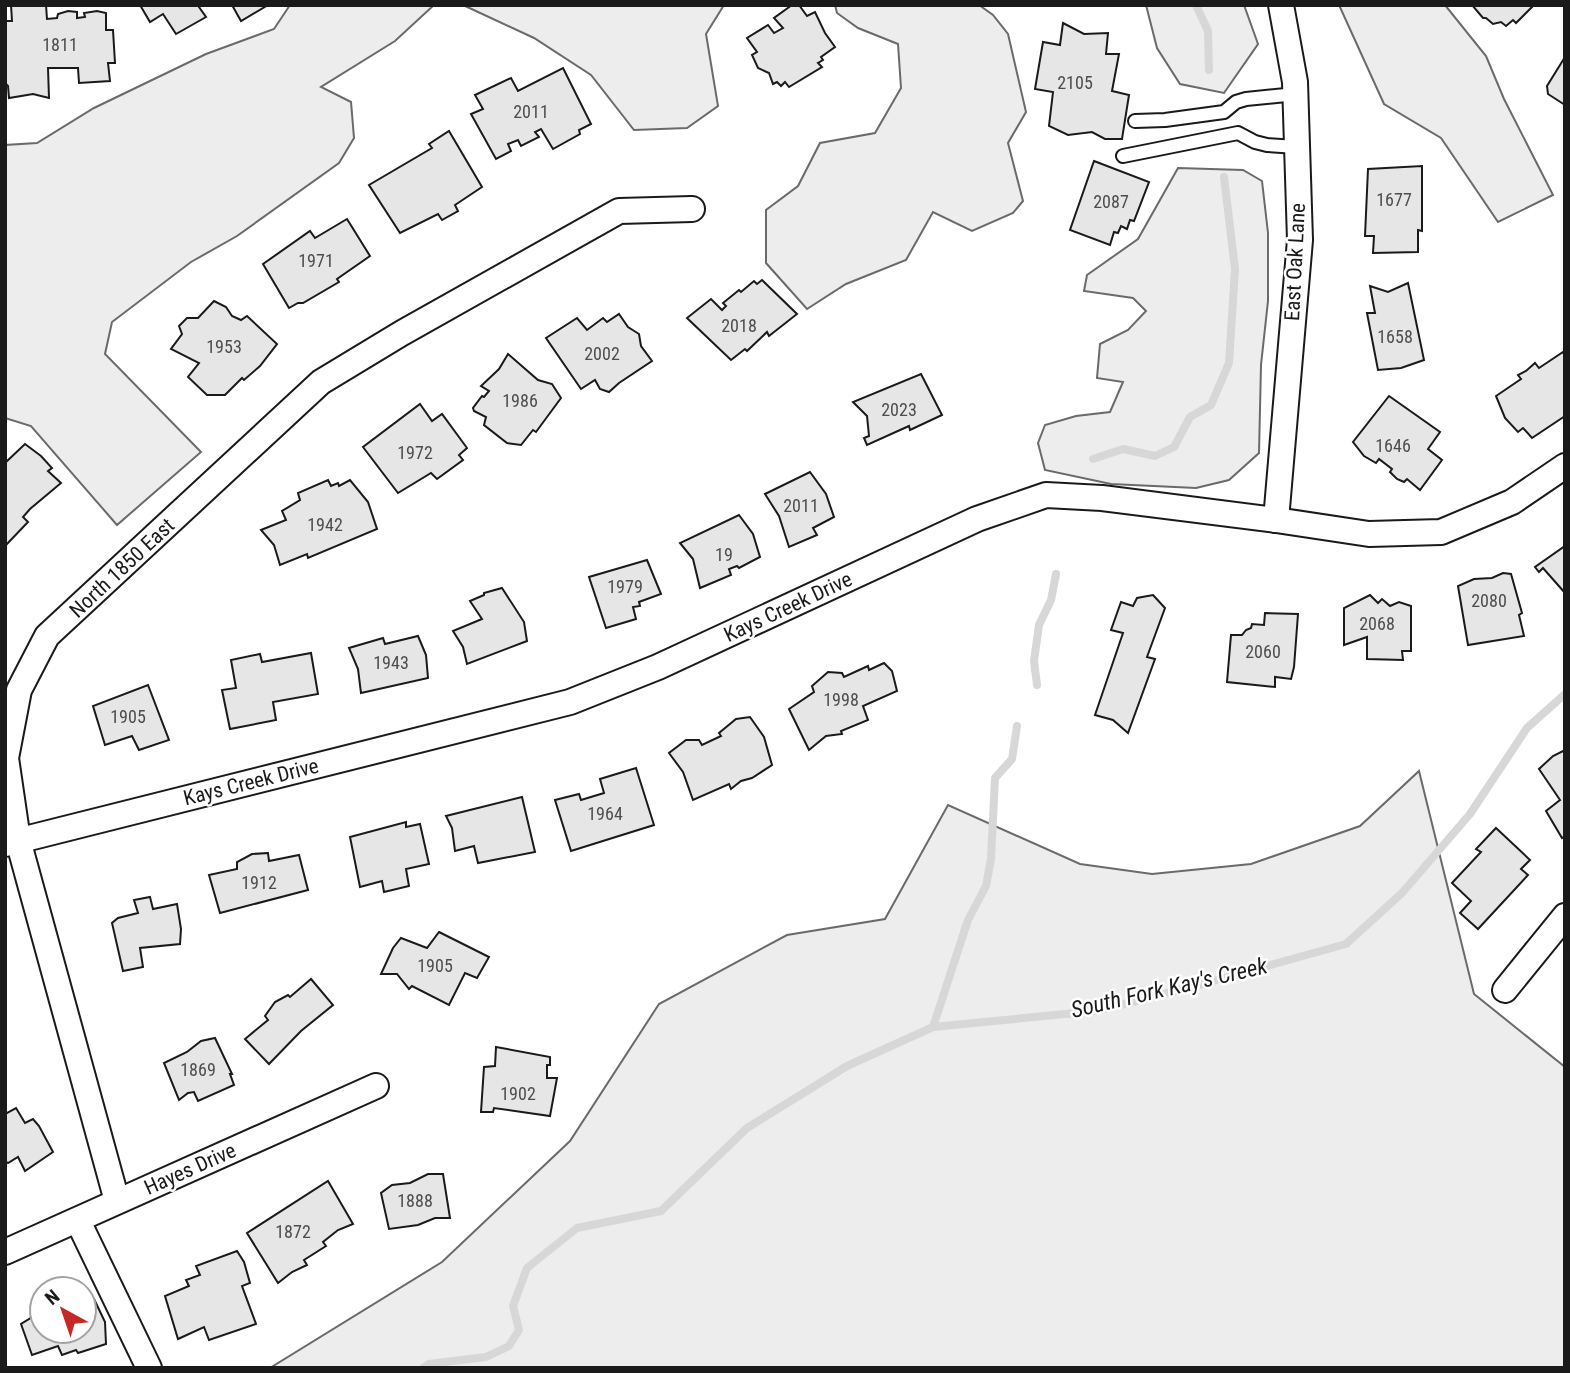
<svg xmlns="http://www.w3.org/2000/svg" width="1570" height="1373" viewBox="0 0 1570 1373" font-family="'Roboto Condensed',sans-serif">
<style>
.built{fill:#ededed;stroke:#6a6a6a;stroke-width:2}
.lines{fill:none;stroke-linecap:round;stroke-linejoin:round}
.stream{stroke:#d7d7d7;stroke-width:8}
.building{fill:#e6e6e6;stroke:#1a1a1a;stroke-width:2}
.service-casing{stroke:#1a1a1a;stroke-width:16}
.minor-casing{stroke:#1a1a1a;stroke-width:28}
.service{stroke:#fff;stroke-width:12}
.minor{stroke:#fff;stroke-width:24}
.labels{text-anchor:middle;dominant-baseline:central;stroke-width:5;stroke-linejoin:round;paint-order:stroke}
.number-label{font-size:18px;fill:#4d4d4d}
.street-label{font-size:21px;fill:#1a1a1a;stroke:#fff}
.water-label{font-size:23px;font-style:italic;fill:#1a1a1a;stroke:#fff}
</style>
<rect width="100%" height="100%" fill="#fff"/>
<g class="built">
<polygon points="290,5 434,5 395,41 321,87 351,102 354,138 339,163 237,236 191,262 112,322 105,354 201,452 117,525 31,426 5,418 5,145 37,143 94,108 206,54 274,29"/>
<polygon points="463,5 724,5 706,34 718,106 687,128 634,130 591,75 534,38"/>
<polygon points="835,5 979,5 993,15 1008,34 1026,112 1008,143 1023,201 1013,213 972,231 933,212 906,260 846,284 807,309 766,263 766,210 798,186 820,143 875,133 901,88 898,44 858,28 837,13"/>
<polygon points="1146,5 1244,5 1258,44 1224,93 1180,84 1157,48"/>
<polygon points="1339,5 1445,5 1486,56 1504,99 1553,195 1498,222 1441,138 1384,104"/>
<polygon points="1178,168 1243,170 1262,181 1268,233 1268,301 1261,365 1259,453 1229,480 1196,488 1111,484 1045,470 1038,443 1045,425 1076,416 1110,412 1123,382 1097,378 1100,344 1128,330 1146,311 1133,298 1084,291 1087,275 1138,239"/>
<polygon points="1419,771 1474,994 1565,1067 1565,1368 270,1368 442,1262 570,1141 659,1004 787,935 885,919 948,805 1080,864 1152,874 1251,864 1360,826"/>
</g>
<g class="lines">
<g class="stream">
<polyline points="1196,5 1208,31 1209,70"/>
<polyline points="1093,459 1123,449 1155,456 1174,447 1190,417 1211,405 1229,363 1235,269 1224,177"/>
<polyline points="1037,685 1034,661 1039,625 1051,600 1056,574"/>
<polyline points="933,1027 968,920 986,886 991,859 995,778 1012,759 1017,726"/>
<polyline points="423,1368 429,1364 486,1357 509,1346 519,1330 513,1306 527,1268 577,1228 661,1211 747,1128 847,1066 933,1027 1096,1011 1192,987 1346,944 1402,893 1470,814 1527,728 1565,694"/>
</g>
</g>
<g class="building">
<polygon points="11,5 46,5 47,19 57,18 58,14 68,11 77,12 77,18 85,17 84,13 97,11 106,13 106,30 113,30 115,63 108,63 110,81 79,83 78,68 48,68 49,98 33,94 9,98 8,86 5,83 5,21 12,21"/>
<polygon points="140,5 202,5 199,7 206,17 176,34 163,14 150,22"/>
<polygon points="232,5 268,5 241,21"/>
<polygon points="792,5 799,5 807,16 815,12 825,33 835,47 821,57 823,60 818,63 822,67 789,87 785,82 781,86 777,82 773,84 769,73 758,68 752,55 757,52 747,38 768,25 774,33 783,28 774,18"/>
<polygon points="1472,5 1534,5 1516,23 1513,20 1506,26 1501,22 1493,24 1486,18 1483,18"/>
<polygon points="1063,23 1084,34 1108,33 1106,54 1119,54 1112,91 1129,95 1122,139 1105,139 1092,132 1068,135 1049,126 1053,92 1035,89 1043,42 1060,45"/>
<polygon points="1565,57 1565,105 1548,94 1547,86"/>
<polygon points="563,68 591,124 579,130 580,134 553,149 541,129 535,132 539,137 521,146 518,140 508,144 511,151 496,159 471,114 483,109 475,95 511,78 518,91"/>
<polygon points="449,131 482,187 455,205 458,211 442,220 438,214 400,233 369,185 432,148 429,144"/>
<polygon points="1094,161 1149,182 1134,221 1130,220 1127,229 1121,226 1118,233 1114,232 1110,245 1070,230"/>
<polygon points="1422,166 1422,231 1418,230 1418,252 1373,253 1374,236 1365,236 1368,169"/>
<polygon points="347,219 370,256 337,279 339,282 303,303 298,303 289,308 263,264 310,231 315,238"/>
<polygon points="762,280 797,314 769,336 767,332 747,351 745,349 731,360 687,318 711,299 722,310 726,306 723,303 739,290 741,292 754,281 757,284"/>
<polygon points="1408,283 1424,360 1401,368 1378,370 1367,313 1375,313 1370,286 1388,292"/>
<polygon points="214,301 226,307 232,316 241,320 247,316 277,344 260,366 244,380 242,378 225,395 207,395 188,377 199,363 171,349 182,334 179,326 187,318 198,318"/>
<polygon points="619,314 628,327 639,334 641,346 652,361 619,383 609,392 600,389 595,380 581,389 546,338 577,318 587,330 603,318 607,322"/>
<polygon points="1563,352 1565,357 1565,416 1532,438 1523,428 1518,432 1505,418 1496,396 1521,379 1518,375 1526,371 1535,363 1539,368"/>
<polygon points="508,354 538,380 552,384 561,398 536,432 533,430 521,445 507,443 484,425 486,417 474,411 473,408 482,396 484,397 489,391 481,386 499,369"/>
<polygon points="921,374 942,415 910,430 909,426 867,445 864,438 869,436 867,416 853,402"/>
<polygon points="1389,396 1440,432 1428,449 1442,460 1420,490 1407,479 1404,482 1397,479 1390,472 1392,469 1379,459 1376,463 1364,456 1353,442"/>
<polygon points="420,404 432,421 442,414 467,448 459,455 463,460 437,479 431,473 398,493 363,447"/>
<polygon points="25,444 41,456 52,468 48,471 61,483 30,509 23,517 28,522 6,545 5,463"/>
<polygon points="810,472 826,494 834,517 813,528 817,535 789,547 779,516 765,494"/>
<polygon points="328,480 331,486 338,483 339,486 350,480 368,502 377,529 308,558 307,554 280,565 274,545 261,530 286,520 282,511 300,500 298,493"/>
<polygon points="739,515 753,534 760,557 739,568 737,566 729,569 731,575 700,588 693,559 680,543"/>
<polygon points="1565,546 1565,593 1543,568 1539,572 1535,567"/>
<polygon points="647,560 661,594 639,602 640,606 633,607 636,619 606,628 589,577"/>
<polygon points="1503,573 1511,574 1522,613 1519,615 1524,636 1468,645 1458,586 1474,579 1492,578"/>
<polygon points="502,588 524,622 527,641 467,664 463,647 453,631 482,619 470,601 484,595 484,593"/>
<polygon points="1153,595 1165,608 1147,657 1155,659 1128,733 1113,720 1095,715 1123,633 1111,630 1121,602 1133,606 1137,598"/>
<polygon points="1370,595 1378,603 1382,599 1390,606 1399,602 1411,606 1411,651 1402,651 1403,660 1367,659 1367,637 1344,645 1344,608"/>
<polygon points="1265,613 1298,614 1294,667 1291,679 1275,677 1275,687 1227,682 1231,635 1242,635 1246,630 1251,628 1252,624 1264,625"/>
<polygon points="418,636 426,655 428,678 361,693 358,669 349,648 383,638 385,644"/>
<polygon points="311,653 318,694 273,702 276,720 230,729 222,690 236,688 231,660 260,654 262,662"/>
<polygon points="884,663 892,671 897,691 863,706 868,720 841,731 842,734 826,736 809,750 789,709 814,692 812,686 828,672 842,673 844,677 868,666 869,670"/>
<polygon points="148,685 169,740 139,750 132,736 105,745 93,706"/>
<polygon points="750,717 764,737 772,765 752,778 741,781 731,789 729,784 693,800 683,772 669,753 686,740 699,740 702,745 721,736 719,733 736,719"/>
<polygon points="1563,751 1565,754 1565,836 1562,838 1546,811 1560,800 1539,769 1553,756"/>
<polygon points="636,768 654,825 571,851 555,800 579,794 581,800 604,793 600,779"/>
<polygon points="522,797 535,852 478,863 474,846 455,851 452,828 446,816"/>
<polygon points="406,822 406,827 420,824 429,864 406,869 409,886 384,892 382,881 360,887 350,837"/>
<polygon points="1496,828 1530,860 1521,869 1528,875 1478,929 1460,913 1471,901 1452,883 1481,852 1476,849"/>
<polygon points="268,853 269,861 299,855 308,890 220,913 209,875 237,869 237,862 252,854"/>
<polygon points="150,897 153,909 177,904 181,929 180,944 140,948 143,967 123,971 112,923 118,918 138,913 134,900"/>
<polygon points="439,932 489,957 477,978 465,973 449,1005 412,986 409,989 397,974 381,974 393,948 401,938 427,948"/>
<polygon points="311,979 333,1005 301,1031 269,1064 245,1039 268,1020 265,1016 275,1002 288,995 290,997"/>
<polygon points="215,1038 232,1074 230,1074 234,1085 198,1101 194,1092 188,1093 179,1100 164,1063 187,1052 201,1041"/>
<polygon points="496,1047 550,1057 550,1065 547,1065 547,1078 557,1078 550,1116 494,1108 493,1112 481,1112 484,1067 495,1066"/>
<polygon points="16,1108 25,1123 33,1119 39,1126 53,1152 25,1171 18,1157 8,1163 5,1161 5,1114"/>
<polygon points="428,1174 443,1174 450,1218 435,1218 418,1225 389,1229 381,1193 392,1185 410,1183"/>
<polygon points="328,1181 353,1224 338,1230 323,1242 326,1246 304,1260 307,1265 292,1272 278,1283 247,1233"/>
<polygon points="237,1251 244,1262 250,1283 242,1286 256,1324 209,1340 204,1327 178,1339 165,1296 189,1286 186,1280 200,1275 196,1266"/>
<polygon points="94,1299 105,1322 106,1344 78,1353 76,1350 62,1355 58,1346 32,1355 21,1324 34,1316 42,1315 42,1331 84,1331 84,1302"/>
</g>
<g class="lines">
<g class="service-casing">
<g id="service">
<polyline points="1135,121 1165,120 1224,112 1236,102 1246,99 1296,94"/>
<polyline points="1123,156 1238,133 1255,142 1267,145 1297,147"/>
</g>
</g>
<g class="minor-casing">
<g id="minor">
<polyline points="1276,520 1300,240 1295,82 1281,5"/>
<polyline points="5,844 570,702 658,667 977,519 1046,495 1102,498 1276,520 1369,534 1441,532 1512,502 1565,466"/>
<polyline points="1505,990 1565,916"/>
<polyline points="117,1201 18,840 6,758 19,690 47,636 321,382 402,333 619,211 692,209"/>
<polyline points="78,1221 149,1368"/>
<polyline points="5,1252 376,1086"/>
</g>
</g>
<use href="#service" class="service"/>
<use href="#minor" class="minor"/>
</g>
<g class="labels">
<g class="number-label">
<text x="60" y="44">1811</text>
<text x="1075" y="82">2105</text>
<text x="531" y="111">2011</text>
<text x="1394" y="199">1677</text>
<text x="1111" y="201">2087</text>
<text x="316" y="260">1971</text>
<text x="739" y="325">2018</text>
<text x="1395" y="336">1658</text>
<text x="224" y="346">1953</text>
<text x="602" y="353">2002</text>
<text x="520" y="400">1986</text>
<text x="899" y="409">2023</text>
<text x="1393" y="445">1646</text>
<text x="415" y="452">1972</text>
<text x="801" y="505">2011</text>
<text x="325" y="524">1942</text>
<text x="724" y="554">19</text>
<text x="625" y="586">1979</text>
<text x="1489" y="600">2080</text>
<text x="1377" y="623">2068</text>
<text x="1263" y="651">2060</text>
<text x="391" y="662">1943</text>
<text x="841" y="699">1998</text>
<text x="128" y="716">1905</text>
<text x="605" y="813">1964</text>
<text x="259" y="882">1912</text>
<text x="435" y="965">1905</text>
<text x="198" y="1069">1869</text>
<text x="518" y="1093">1902</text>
<text x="415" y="1200">1888</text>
<text x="293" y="1231">1872</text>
</g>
<g class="street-label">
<text transform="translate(1295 262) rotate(-87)">East Oak Lane</text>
<text transform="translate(122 568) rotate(-43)">North 1850 East</text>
<text transform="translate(788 607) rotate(-25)">Kays Creek Drive</text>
<text transform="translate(251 782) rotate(-14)">Kays Creek Drive</text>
<text transform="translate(190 1169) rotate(-24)">Hayes Drive</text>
</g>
<g class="water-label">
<text transform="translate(1169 988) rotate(-13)">South Fork Kay's Creek</text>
</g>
</g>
<rect width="1570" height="1373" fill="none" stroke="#1a1a1a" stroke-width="14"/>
<g transform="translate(63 1310) rotate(320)"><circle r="33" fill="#ffffff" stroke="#a3a3a3" stroke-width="2"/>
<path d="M0-5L12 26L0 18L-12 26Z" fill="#c62828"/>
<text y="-10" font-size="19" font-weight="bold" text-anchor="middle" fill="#1a1a1a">N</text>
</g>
</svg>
